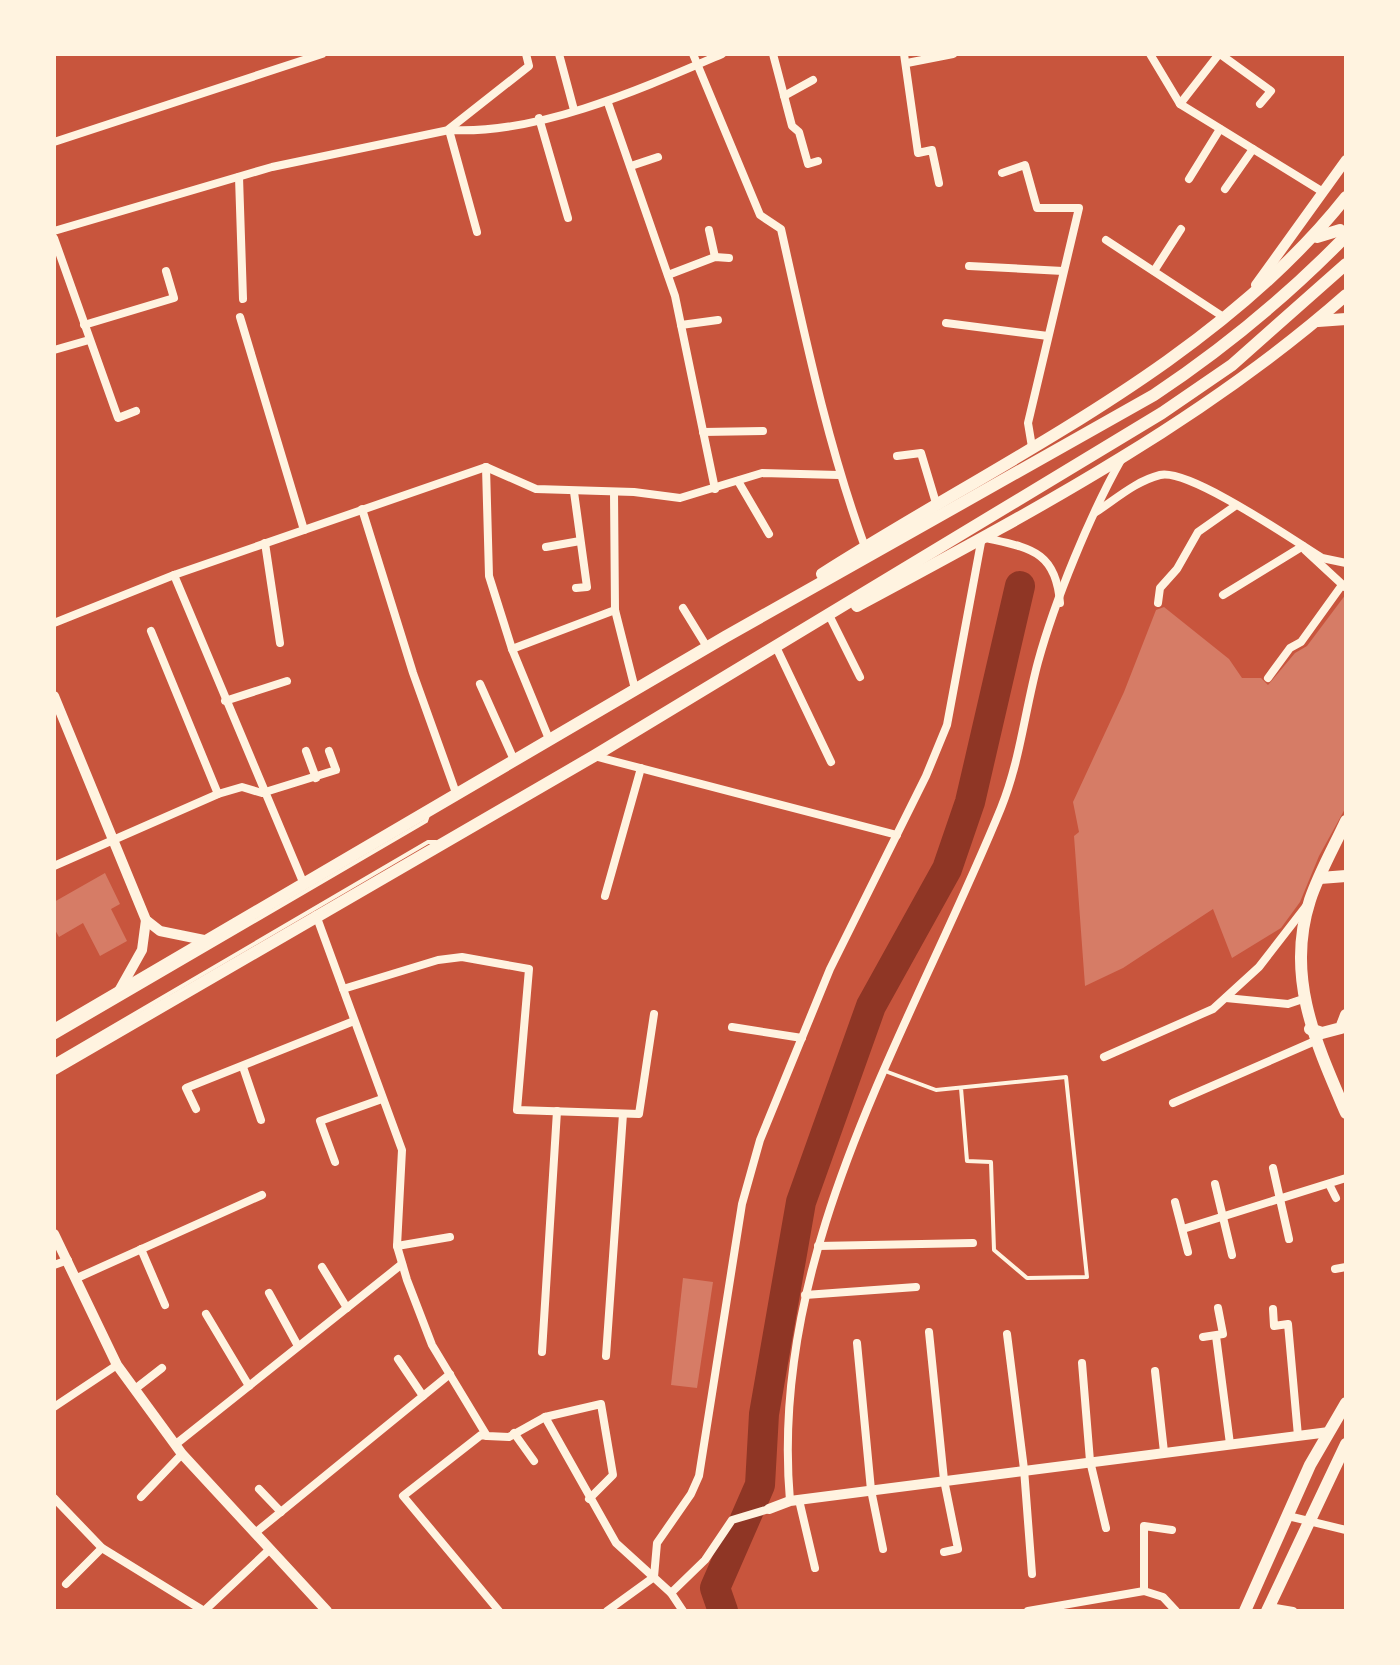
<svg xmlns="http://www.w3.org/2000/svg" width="1400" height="1665" viewBox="0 0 1400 1665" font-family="'IBM Plex Sans',sans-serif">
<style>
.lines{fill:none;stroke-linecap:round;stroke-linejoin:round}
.river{stroke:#8f3625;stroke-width:30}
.building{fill:#d67c66}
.service{stroke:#fff3e0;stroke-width:4}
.minor{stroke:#fff3e0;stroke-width:8}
.tertiary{stroke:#fff3e0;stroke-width:10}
.secondary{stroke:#fff3e0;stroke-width:12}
.primary{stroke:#fff3e0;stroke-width:12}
</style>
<rect width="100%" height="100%" fill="#c8553d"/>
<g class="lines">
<polyline class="river" points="723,1611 715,1588 760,1485 764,1414 801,1202 871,1006 947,869 970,802 1020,586"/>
</g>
<g class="building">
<polygon points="1346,594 1346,807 1319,856 1300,902 1281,928 1232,958 1213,909 1123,968 1085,986 1074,836 1079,832 1073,802 1124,692 1156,610 1164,607 1229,659 1242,678 1261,678 1268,685 1295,653 1307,646"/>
<polygon points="105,873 120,904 111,909 127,941 100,956 83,923 59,937 54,928 54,902"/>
<polygon points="683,1278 713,1282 697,1388 671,1385"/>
</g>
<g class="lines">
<g class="service">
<polyline points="54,1038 426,821 428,815"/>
<polyline points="54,1061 428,842 436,842"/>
<polyline points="885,1071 936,1090 1066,1077 1087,1277 1027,1278 994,1250 991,1162 967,1161 961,1088"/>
</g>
<g class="minor">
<polyline points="559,54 574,110"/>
<path d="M693 54 760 215 781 229C805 336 827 443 865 547"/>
<polyline points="773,54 792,126 799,132 808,164 818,161"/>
<polyline points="904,54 918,153 932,150 939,183"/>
<polyline points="1150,54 1180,104 1323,192"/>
<polyline points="1220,54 1271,91 1260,104"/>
<polyline points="907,63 953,54"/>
<polyline points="784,96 813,80"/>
<polyline points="608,103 675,296 715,489"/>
<polyline points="1180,104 1219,54"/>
<polyline points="539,118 568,218"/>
<polyline points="449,129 529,66 526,54"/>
<polyline points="449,130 477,232"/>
<polyline points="54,142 322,54"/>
<polyline points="631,166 658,157"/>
<polyline points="1002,173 1025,165 1037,208 1079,208 1028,423 1032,447"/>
<polyline points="239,177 243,299"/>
<polyline points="1189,179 1220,129"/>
<polyline points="1225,189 1253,149"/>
<polyline points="709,230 715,257"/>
<path d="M54 231 272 167 449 130C538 135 641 89 722 54"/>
<polyline points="54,238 118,418 136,411"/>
<polyline points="1106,240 1225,318"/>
<polyline points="969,266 1063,271"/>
<polyline points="1154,271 1181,229"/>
<polyline points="668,275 715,257 729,258"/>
<polyline points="240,317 304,530"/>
<polyline points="946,323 1048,336"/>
<polyline points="84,325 174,298 166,271"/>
<polyline points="681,325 718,320"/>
<polyline points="54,350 89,340"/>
<polyline points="703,432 763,431"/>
<polyline points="897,456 921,453 936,503"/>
<polyline points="486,467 489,576 512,649 549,739"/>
<polyline points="738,481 769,534"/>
<polyline points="574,492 587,587 576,588"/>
<polyline points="614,492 615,610 635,689"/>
<polyline points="362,509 413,673 456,793"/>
<path d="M1096 512C1116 499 1136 481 1160 475 1189 468 1293 540 1322 558L1346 563"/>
<polyline points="265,543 280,643"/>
<polyline points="546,547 580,541"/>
<polyline points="1305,550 1345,587"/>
<polyline points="174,575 303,882"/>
<polyline points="1223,595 1303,546"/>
<polyline points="1158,603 1160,588 1177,569 1198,532 1235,506"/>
<polyline points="683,608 707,647"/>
<polyline points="831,619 860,677"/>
<polyline points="54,623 174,575 486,467 536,489 634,492 680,498 762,473 839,475"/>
<polyline points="151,631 218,794"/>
<polyline points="512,649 615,610"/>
<polyline points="777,649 831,762"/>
<polyline points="1268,678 1290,648 1301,642 1342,585"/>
<polyline points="480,684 514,760"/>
<polyline points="225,701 287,681"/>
<polyline points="306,751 316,778"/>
<polyline points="594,756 897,835"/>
<polyline points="54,866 218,794 242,787 262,793 336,770 329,751"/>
<polyline points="605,896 641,768"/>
<polyline points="316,915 402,1150 397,1246 407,1280 432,1345 487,1436 509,1437 545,1417 616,1543 671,1593 683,1611"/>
<polyline points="343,989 438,960 462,957 529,969 517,1110 639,1114 654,1014"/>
<polyline points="1226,998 1288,1004 1303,999"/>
<polyline points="732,1027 802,1038"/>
<polyline points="1104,1057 1213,1009 1259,967 1307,905"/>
<polyline points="243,1067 261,1120"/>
<polyline points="1173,1103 1315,1041"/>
<polyline points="196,1109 186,1088 354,1021"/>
<polyline points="335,1162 320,1121 382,1099"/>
<polyline points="1273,1168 1289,1239"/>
<polyline points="1215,1184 1232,1255"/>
<polyline points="1329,1184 1336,1198"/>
<polyline points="1175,1202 1188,1252"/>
<polyline points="1183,1229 1346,1178"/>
<polyline points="397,1246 450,1237"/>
<polyline points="818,1246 973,1243"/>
<polyline points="141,1249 165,1305"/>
<polyline points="54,1265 68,1260"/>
<polyline points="322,1267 347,1308"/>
<polyline points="1335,1269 1346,1267"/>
<polyline points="77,1278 262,1195"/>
<polyline points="269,1293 298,1346"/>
<polyline points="805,1295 916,1287"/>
<polyline points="1273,1309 1274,1326 1288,1324 1298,1436"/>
<polyline points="206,1314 249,1386"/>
<polyline points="929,1332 944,1480 958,1549 944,1552"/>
<polyline points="1007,1334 1024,1469 1032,1574"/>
<polyline points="1216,1336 1230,1444"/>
<polyline points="1203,1337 1223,1334 1218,1308"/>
<polyline points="857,1343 871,1490 883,1549"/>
<polyline points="542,1352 557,1111"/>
<polyline points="606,1356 623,1114"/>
<polyline points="398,1359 423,1396"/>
<polyline points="1082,1363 1090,1461 1106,1528"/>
<polyline points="1155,1371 1164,1452"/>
<polyline points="135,1389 162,1368"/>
<polyline points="54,1407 117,1365"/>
<polyline points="545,1417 601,1404 613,1475 589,1499"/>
<polyline points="514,1433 534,1461"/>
<polyline points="487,1436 481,1435 403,1496 499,1611"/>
<polyline points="176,1444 402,1264"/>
<polyline points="259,1489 281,1512"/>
<polyline points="141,1497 182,1454"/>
<polyline points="54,1498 102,1548 204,1611"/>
<polyline points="799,1500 815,1568"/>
<path d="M790 1501C768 1251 910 1031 1001 808 1020 761 1025 710 1038 662 1055 600 1090 515 1121 460"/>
<polyline points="1288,1516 1346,1530"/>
<polyline points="255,1533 450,1374"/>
<polyline points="66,1584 102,1548"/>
<polyline points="1144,1591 1144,1526 1172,1530"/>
<polyline points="671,1593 705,1560 732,1520 769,1509"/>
<polyline points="1269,1607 1293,1611"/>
<polyline points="204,1611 269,1550"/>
<path d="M607 1611 654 1577 657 1543 691 1494 699 1476 742 1204 760 1140 830 969 926 776 947 725 982 537C1028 548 1056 549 1060 603"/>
<polyline points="1028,1611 1144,1591 1163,1597 1176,1611"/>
</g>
<g class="tertiary">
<polyline points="1256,285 1346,160"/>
<polyline points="54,696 146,920 160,931 204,940"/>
<polyline points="119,991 142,950 146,920"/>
<polyline points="54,1234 117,1365 182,1454 327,1611"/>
<polyline points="769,1509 790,1501 1329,1432"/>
</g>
<g class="secondary">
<path d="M1346 821C1334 847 1319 873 1310 900 1285 977 1316 1043 1346 1113"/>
<polyline points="1320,878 1346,876"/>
<polyline points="1310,1029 1322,1033 1341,1028 1346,1015"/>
<polyline points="1245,1611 1310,1465 1346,1403"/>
<polyline points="1267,1611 1346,1444"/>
</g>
<g class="primary">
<polyline points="1317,237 1340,230 1346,235"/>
<polyline points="1318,321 1346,319"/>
<path d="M822 574C999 461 1214 364 1346 197"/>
<path d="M857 606C1026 515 1201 423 1346 295"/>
<path d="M54 1030 725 637 1154 395C1223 349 1284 299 1342 240"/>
<polyline points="54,1069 594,756 1162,413 1232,365 1346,264"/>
</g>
</g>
<rect width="1400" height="1665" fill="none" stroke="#fff3e0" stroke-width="112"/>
</svg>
